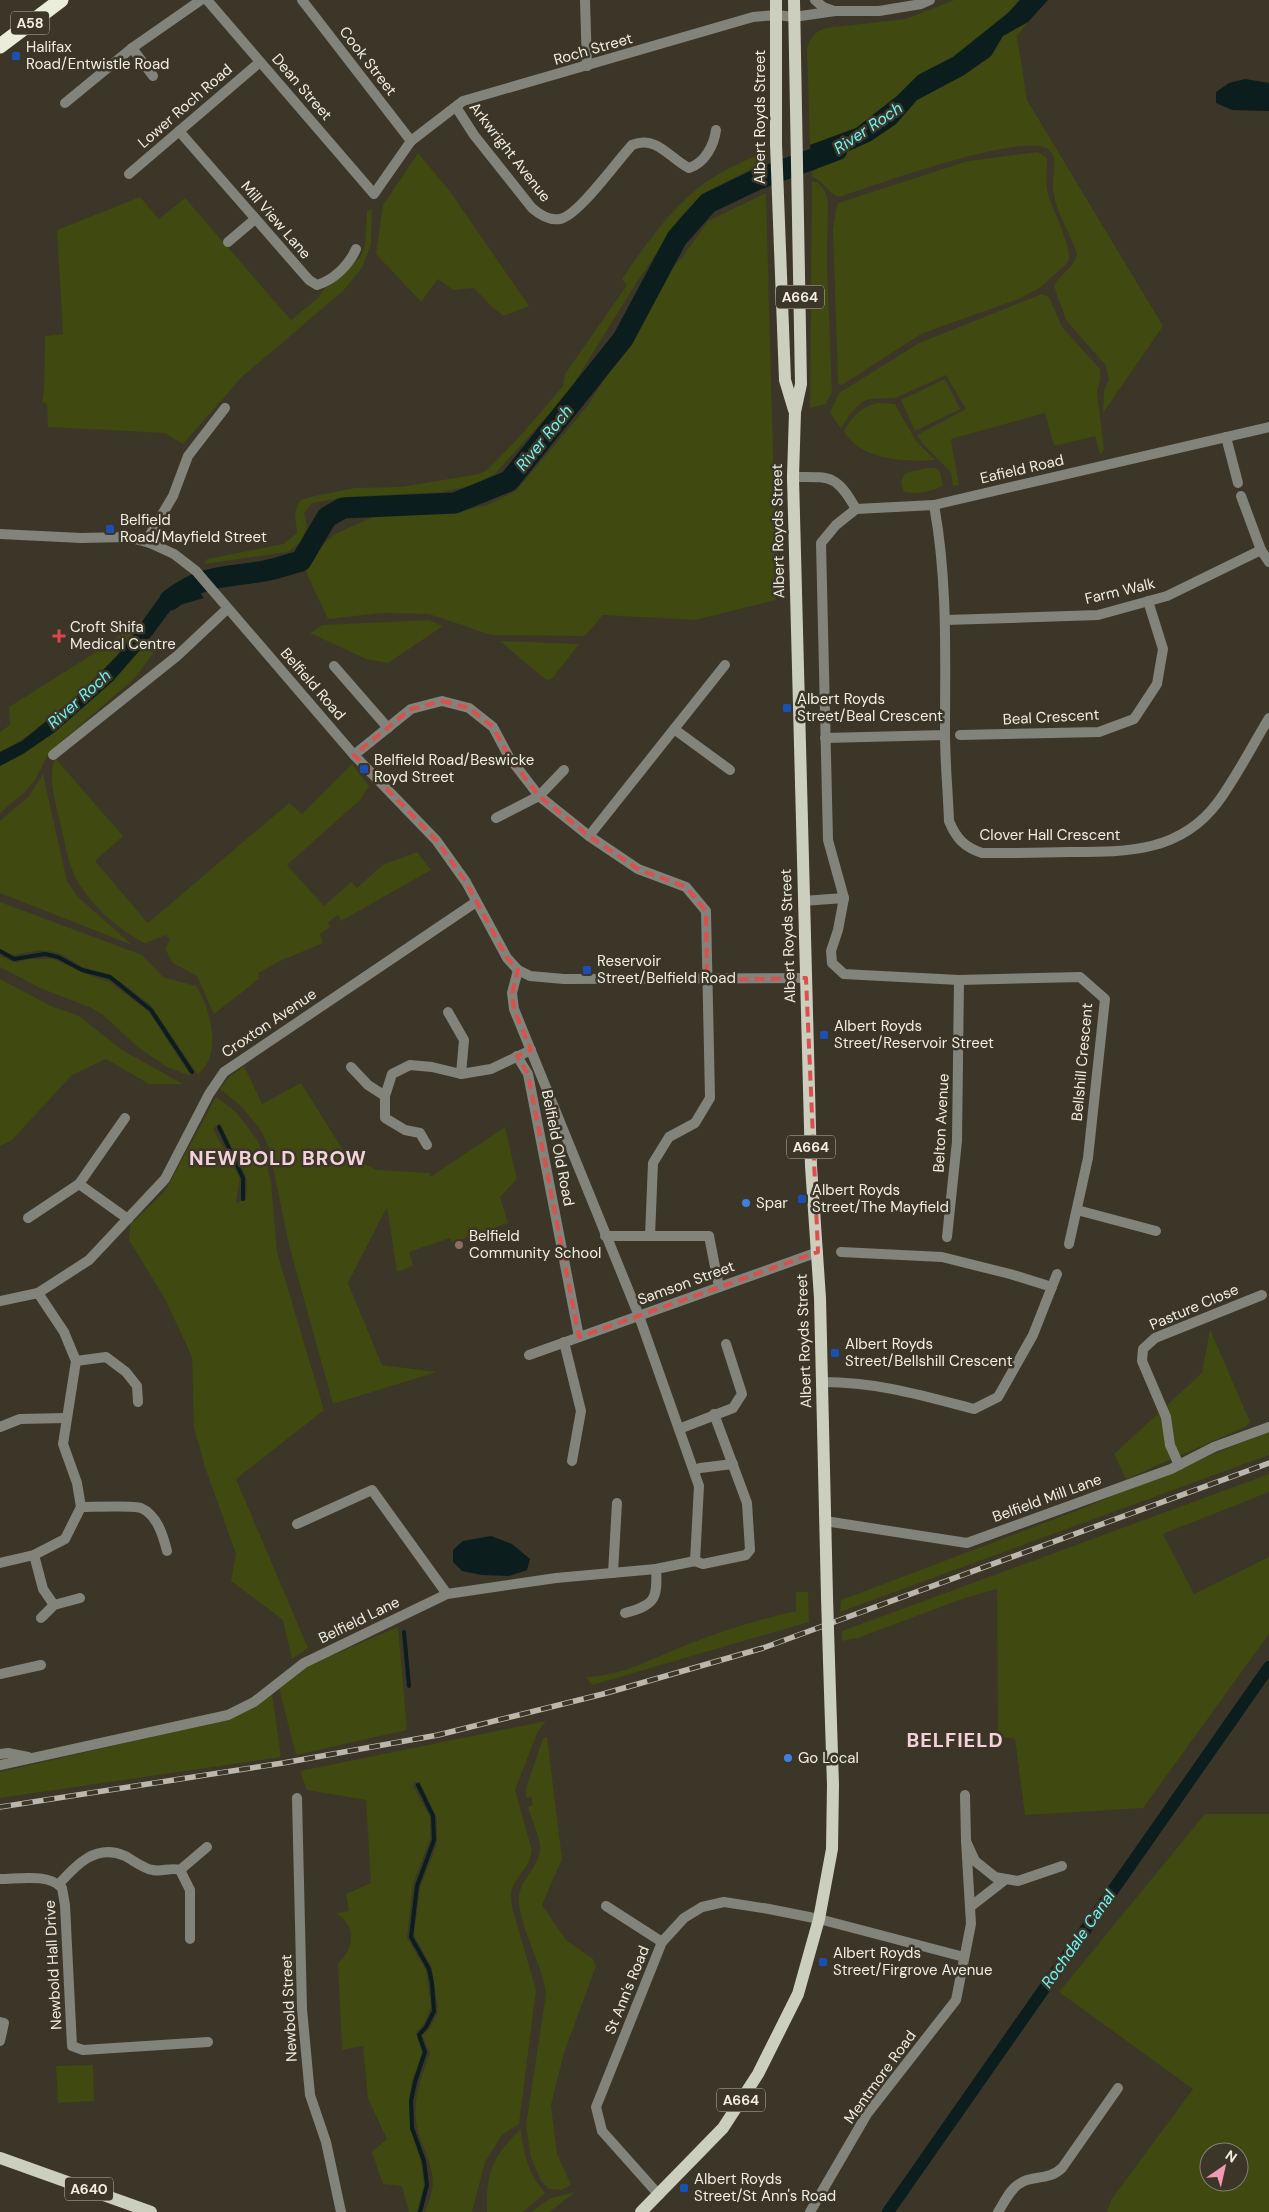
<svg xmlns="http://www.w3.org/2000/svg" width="1269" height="2212" viewBox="0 0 1269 2212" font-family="'DM Sans',sans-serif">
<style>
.green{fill:#3f4910;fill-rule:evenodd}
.water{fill:#0b1d1d}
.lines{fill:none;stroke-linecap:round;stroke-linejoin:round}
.stream{stroke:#0b1d1d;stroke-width:4}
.canal{stroke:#0b1d1d;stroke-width:12}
.river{stroke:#0b1d1d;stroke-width:21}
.street{stroke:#82837b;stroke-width:10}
.primary{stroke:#cdcfbe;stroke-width:12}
.highway{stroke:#eaedd9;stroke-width:15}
.rail-casing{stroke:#bbb7ac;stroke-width:5.5}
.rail{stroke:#3b3627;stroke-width:4;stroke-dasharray:11;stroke-linecap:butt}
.primary-bridge{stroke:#cdcfbe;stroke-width:12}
.marked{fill:none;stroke:#db4f4d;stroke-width:4;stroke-dasharray:10 6;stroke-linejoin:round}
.transit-dot{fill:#1a4fb4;stroke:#3b3627;stroke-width:2}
.health-dot{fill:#e0444e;stroke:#3b3627;stroke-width:2}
.shop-dot{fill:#3f7fe0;stroke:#3b3627;stroke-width:2}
.education-dot{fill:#8d6e63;stroke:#3b3627;stroke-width:2}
.labels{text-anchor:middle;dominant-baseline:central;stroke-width:5;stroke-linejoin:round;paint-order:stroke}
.shield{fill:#3b3627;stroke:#bab6ab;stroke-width:1}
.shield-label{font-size:14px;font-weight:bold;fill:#f0ede3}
.poi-label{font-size:15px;fill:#f0ede3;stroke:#3b3627;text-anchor:start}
.street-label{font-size:15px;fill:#f0ede3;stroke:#3b3627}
.water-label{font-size:16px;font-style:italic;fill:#70f6f9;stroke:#3b3627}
.district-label{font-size:20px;font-weight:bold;letter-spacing:1px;fill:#f5d2db;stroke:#3b3627}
</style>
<rect width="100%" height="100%" fill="#3b3627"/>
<g class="green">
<path d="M954 0H1020L1008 13 953 57 918 75 897 96 856 128 810 145 807 49C810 37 814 33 825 28L906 19Z"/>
<path d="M1028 22 1017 36 1027 100 1163 326 1103 413 1104 390 1109 380 1106 366 1066 320 1054 286C1060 273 1074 269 1077 254 1070 232 1056 213 1053 190 1051 178 1059 159 1049 150 1027 130 870 187 840 197 828 195 825 181 812 177V171L842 154 871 141 896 124 917 100 964 75 991 56 1003 36Z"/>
<path d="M765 151V162L704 193 682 215 635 285 568 393 495 474 470 486 442 492 346 497 312 503 304 513 307 526 302 541 288 552 204 564 207 559 283 544 297 533 295 515 297 506 301 500 314 496 355 488 400 487 479 474 487 470 521 435 563 386 565 374 627 285 622 279C644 247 667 213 698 188 714 174 745 161 765 151Z"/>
<path d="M1038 152 1047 158C1047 170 1045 183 1048 194 1052 209 1074 251 1068 262L1040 288 1018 299 921 334 842 385 838 384 833 230 836 208 838 203 968 161Z"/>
<polygon points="418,153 449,190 529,306 504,316 492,307 474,288 453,290 438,279 421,302 376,254 383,205"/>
<path d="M812 181C823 183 827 194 828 203L827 265 832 392 826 404 810 408Z"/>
<polygon points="766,193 775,523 776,600 695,620 603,615 585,636 491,635 429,614 383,613 328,619 306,572 318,548 335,534 372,517 402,512 461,511 487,505 516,491 588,405 642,320 667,273 684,255 708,221"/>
<polygon points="140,197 159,219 185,198 291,320 319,297 323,290 343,274 361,256 365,245 367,211 372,209 371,244 362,268 343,291 242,377 183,444 165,433 48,427 47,404 42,402 44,390 45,336 63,334 57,230"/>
<polygon points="1042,294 1049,297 1062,327 1100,369 1100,380 1097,392 1104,450 1100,455 1095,436 1054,446 1045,413 951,439 959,485 953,486 951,472 922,443 917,435 966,409 946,375 895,398 870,399 862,402 849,415 841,429 830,412 839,393 919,343"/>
<polygon points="945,379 960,409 915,431 901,400"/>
<path d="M877 403 895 404 916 441 935 460C906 462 860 461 844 431 853 416 860 408 877 403Z"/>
<path d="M926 468H935L940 472 943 486C933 491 913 496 903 491L901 482 905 473Z"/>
<path d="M143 619 144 621C106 671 57 723 0 752V732L10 725 9 707 93 654Z"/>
<polygon points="429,620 443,626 388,663 366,659 310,633 323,625"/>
<polygon points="500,641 579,644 552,679 546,680"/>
<path d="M147 642 154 652 134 679 50 751 35 780 25 792 0 813V766C58 736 104 691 147 642Z"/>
<path d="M55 758 123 836 95 861 148 923 289 803 302 814 352 764 369 786 360 800 287 865 324 906 351 882 357 888 384 864 417 852 431 870 341 921 338 915 328 922 330 927 320 934 323 943 280 961 258 973 260 978 214 1014 197 976 173 963 165 949 170 939 166 935 145 943C120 932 85 900 74 874 66 857 64 836 59 818 54 798 48 778 55 758Z"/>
<polygon points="43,774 67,881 77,896 132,945 0,893 0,821 29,796"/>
<path d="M0 902 142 955 163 977 196 986C208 1005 218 1037 209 1059 207 1065 202 1070 198 1075L150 1004 111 975 83 967 59 953 40 950 14 955 0 950Z"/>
<polygon points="0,956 16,963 28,959 53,959 89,975 110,982 149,1012 191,1076 167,1067 139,1048 102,1014 89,1007 40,988 0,967"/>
<polygon points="0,979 51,1006 79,1016 122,1050 183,1084 149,1084 106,1059 72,1075 12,1140 0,1146"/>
<polygon points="244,1066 262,1104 301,1083 346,1155 377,1170 430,1173 430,1177 505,1127 517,1179 500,1197 508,1223 452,1243 450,1238 409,1252 413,1266 397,1272 387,1207 348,1283 382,1365 437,1372 333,1404 289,1245 269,1148 262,1132 242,1107 220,1089 229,1077"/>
<path d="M216 1097 236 1112 258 1141 266 1162 271 1181 277 1252 324 1410 236 1479 308 1648 292 1659 283 1620 231 1581 236 1554 205 1467 194 1428 192 1357 164 1297 129 1240 130 1225 165 1191ZM220 1123 247 1179 246 1199 236 1203 240 1178 213 1129Z"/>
<polygon points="1210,1329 1250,1422 1245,1427 1126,1479 1114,1454 1202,1373"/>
<polygon points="1267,1432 1269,1433 1269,1455 840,1612 841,1600 1081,1509"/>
<polygon points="1269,1474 1269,1492 1163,1534 1194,1594 1269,1557 1269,1634 1143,1808 1025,1815 1015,1739 998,1736 997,1589 965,1598 858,1638 842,1641 842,1631"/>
<path d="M796 1592H808L809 1622 592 1685 586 1677C625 1676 658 1655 694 1642 727 1629 761 1619 796 1611Z"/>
<polygon points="398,1627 407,1730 296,1755 279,1688 307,1666"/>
<polygon points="272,1693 281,1757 0,1798 0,1772 208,1724"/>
<path d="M546 1721 538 1731 515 1790 532 1850 529 1862 515 1882 511 1892 512 1907 536 1990 519 2124 502 2135 485 2162 472 2212H425C427 2205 431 2197 432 2190 436 2168 421 2147 417 2127 412 2100 421 2077 430 2053L422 2035 430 2028 438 2012 432 1968 414 1935 420 1887 437 1844V1818L420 1782H415L413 1786 430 1817V1839L413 1884 407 1938 426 1970 431 2006 425 2022 416 2033 422 2053 412 2081 409 2100 411 2130 421 2162 424 2185 417 2212H409L402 2186 383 2184 372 2152 387 2139 368 2099 363 2046 342 2050 338 1963C355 1948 356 1925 336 1913L349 1911 346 1894 371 1883 366 1800 307 1790 300 1771Z"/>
<path d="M547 1737 562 1859 542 1905 566 1940 593 1959 596 1966 564 2053 551 2105 557 2154 571 2185 561 2190 549 2189 542 2182 531 2158 526 2125 546 1994C542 1962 523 1937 519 1903 516 1881 540 1869 540 1847 540 1837 531 1818 528 1807L533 1805 531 1797 526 1798V1788L543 1738Z"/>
<path d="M1205 1814H1269V2212H1107L1111 2200 1193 2089 1059 1992ZM1209 2152H1239V2182H1209Z"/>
<polygon points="93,2065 94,2101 58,2103 56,2066"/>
<path d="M521 2129C523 2153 529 2175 545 2193L523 2212H487C486 2173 492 2156 521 2129Z"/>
<polygon points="575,2192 550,2212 531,2212 551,2198"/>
</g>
<g class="water">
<polygon points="1020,0 1048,0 1028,22 1003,36 991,56 964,75 917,100 896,124 871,141 842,154 812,171 810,145 856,128 897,96 918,75 953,57 1008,13"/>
<polygon points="1245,79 1269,83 1269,111 1232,110 1216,103 1216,92 1229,83"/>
<polygon points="186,577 204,598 173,607 147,642 113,681 55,732 23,754 0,766 0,752 22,741 78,695 118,655 164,591"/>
<polygon points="491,1536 512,1544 530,1559 527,1570 509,1576 482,1575 462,1571 453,1562 453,1550 463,1541"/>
</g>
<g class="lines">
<g class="stream">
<polyline points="0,951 14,959 45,954 58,957 82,970 110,977 151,1010 192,1072"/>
<polyline points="219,1127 243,1178 243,1199"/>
<polyline points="404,1632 409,1686"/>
<polyline points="418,1785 433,1816 434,1840 417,1886 411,1937 429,1969 432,1983 434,2011 426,2027 419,2035 425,2052 415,2082 411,2101 412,2128 424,2161 427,2185 420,2212"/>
</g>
<polyline class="canal" points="888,2212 1269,1667"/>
<path class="river" d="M170 600C203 574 225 578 264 571 276 569 289 564 301 561L327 517 343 508 455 503 509 481 623 339 677 238 708 203 756 180 837 150"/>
<g class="street">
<polyline points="207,0 374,194 411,141 463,101 753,17 776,15 794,17 835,11 879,11 921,4 930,0"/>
<polyline points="302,0 411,141"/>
<polyline points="585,0 587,66"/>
<polyline points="815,0 823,7 834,11"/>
<polyline points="132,48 153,76"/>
<polyline points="65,103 132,48 201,0"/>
<path d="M456 107 474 135 532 208C540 215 549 221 560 219 578 216 617 161 632 145 657 135 669 158 689 168 705 163 714 145 716 130"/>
<path d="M179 131 309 280 317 285C334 280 349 265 356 249"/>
<polyline points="129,174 260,62"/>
<polyline points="228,242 255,219"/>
<polyline points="1226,437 1238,483"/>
<path d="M793 477C831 477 836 474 856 509L934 505 1269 427"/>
<polyline points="1241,496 1261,550 1269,562"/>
<path d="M934 505C948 581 945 657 945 733 945 763 948 792 949 821 956 838 964 847 982 853 1011 853 1040 853 1069 852 1126 852 1180 853 1218 802 1237 776 1252 746 1269 718"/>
<polyline points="856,509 836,525 821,543 828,840 844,898 838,930 831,951 832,963 844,974 862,975 959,980 1080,977 1105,999 1088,1158 1069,1244"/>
<polyline points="0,534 81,538 127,537 150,543 174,554 196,571 354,755 436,840 466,882 507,958 518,970 530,976 564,979 806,978"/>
<polyline points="150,543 151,533 173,496 188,456 225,408"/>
<polyline points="946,620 1098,615 1167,596 1261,550"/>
<polyline points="334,666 388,728"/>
<polyline points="674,729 730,770"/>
<polyline points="960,735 1099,732 1134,719 1157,684 1163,649 1148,601"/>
<polyline points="825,738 945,735"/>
<polyline points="53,755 177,656 227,609"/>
<polyline points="354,755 411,709 442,701 469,708 493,727 509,757 539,796 589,836 638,869 686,887 706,911 710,1098 695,1123 669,1137 653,1163 650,1236"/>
<polyline points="496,818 539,796 564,770"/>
<polyline points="589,836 725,665"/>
<polyline points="803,901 844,898"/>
<polyline points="518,970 512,993 514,1009 639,1316 699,1486 695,1561"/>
<polyline points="448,1012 464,1040 461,1074"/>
<polyline points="517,1056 528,1074 579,1337"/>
<polyline points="351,1067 368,1085 385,1096"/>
<polyline points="427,1145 420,1133 405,1130 385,1118 385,1096 392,1074 410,1065 432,1067 461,1074 491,1069 531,1050"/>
<polyline points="79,1184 128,1219"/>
<polyline points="1077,1210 1156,1231"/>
<polyline points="28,1218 79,1184 125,1118"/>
<polyline points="605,1236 709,1236 719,1287"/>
<polyline points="947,1237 957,1141 959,980"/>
<polyline points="841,1252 942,1257 1010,1274 1052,1287"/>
<polyline points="0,1301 38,1293 89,1260 165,1179 209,1094 224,1072 476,902"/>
<polyline points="564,1342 581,1411 572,1461"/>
<polyline points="529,1355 818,1252"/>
<polyline points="76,1361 106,1357 126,1372 137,1386 138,1402"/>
<path d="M822 1382C877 1382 921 1395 974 1409L998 1397 1033 1335 1057 1274"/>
<polyline points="0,1427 20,1419 66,1418"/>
<polyline points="679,1429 733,1408 742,1394 726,1344"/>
<polyline points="1179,1465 1170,1445 1166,1417 1142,1361 1143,1349 1155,1338 1262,1295"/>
<polyline points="694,1471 700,1468 733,1464"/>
<path d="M81 1507C92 1507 133 1505 141 1508 157 1515 163 1535 167 1551"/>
<polyline points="825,1521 967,1543 1171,1469 1214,1447 1269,1427"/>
<polyline points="297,1524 372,1490 447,1594"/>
<polyline points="34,1555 43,1589 54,1605"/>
<polyline points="0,1563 34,1555 65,1539 81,1507 77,1483 63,1444 76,1361 64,1332 38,1293"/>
<polyline points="613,1573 617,1503"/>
<path d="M625 1613C654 1605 658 1600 656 1569"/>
<polyline points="41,1618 54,1605 80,1598"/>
<polyline points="0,1674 41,1665"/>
<polyline points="0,1754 8,1753 28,1757"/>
<polyline points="0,1765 228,1715 254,1702 304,1663 447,1594 556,1578 656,1569 695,1561 703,1564 746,1555 750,1550 747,1503 714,1414"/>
<polyline points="965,1795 966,1841 975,1861 995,1877 1018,1881 1062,1866"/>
<polyline points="297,1798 302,2009 310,2095 326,2142 341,2212"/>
<polyline points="180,1870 207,1847"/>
<path d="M0 1879C18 1879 49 1873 62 1888L65 1905 72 2046 83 2050 208 2042"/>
<path d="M59 1884C76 1865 96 1843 125 1856 133 1860 144 1869 153 1870 162 1872 171 1867 180 1870L190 1890V1939"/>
<polyline points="606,1906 662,1942"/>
<polyline points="970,1907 1006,1879"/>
<polyline points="0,2022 4,2023 0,2041"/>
<polyline points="659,2195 602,2131 596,2107 662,1942 684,1918 702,1907 724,1902 769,1909 819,1919 964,1957"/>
<polyline points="810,2212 867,2114 956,2000 971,1924 966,1841"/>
<path d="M998 2212C1004 2203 1010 2189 1019 2184 1032 2174 1047 2182 1062 2168L1118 2088"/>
</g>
<g class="primary">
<polyline points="776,0 776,144 785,380 794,410"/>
<polyline points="794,0 801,384 795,412 793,477 811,1166 820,1298 827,1597"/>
<polyline points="0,2158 151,2212"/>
<polyline points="641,2212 723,2128 758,2074 798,1994 819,1919 832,1849 833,1785 829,1661"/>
</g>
<polyline class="highway" points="0,46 61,0"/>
<g class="rail-casing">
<polyline id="rail" points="0,1807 283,1763 438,1735 603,1694 763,1648 1269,1463"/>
</g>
<use href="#rail" class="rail"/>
<polyline class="primary-bridge" points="827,1597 829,1661"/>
</g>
<path class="marked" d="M442 701 469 708 493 727 509 757 539 796 589 836 638 869 686 887 706 911 707 980 806 978 818 1252 579 1337 528 1074 517 1056 531 1050 514 1009 512 993 518 970 507 958 466 882 436 840 354 755 411 709Z"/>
<g class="transit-dot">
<rect x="11" y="51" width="10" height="10" rx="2.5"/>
<rect x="105" y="524" width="10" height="10" rx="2.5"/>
<rect x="782" y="703" width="10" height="10" rx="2.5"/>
<rect x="359" y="764" width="10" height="10" rx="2.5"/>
<rect x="582" y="965" width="10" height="10" rx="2.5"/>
<rect x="819" y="1030" width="10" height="10" rx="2.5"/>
<rect x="797" y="1194" width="10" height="10" rx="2.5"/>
<rect x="830" y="1348" width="10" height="10" rx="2.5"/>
<rect x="818" y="1957" width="10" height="10" rx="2.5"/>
<rect x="679" y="2183" width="10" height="10" rx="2.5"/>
</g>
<path class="health-dot" d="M56.5 628.5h5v5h5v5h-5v5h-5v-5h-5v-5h5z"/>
<g class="shop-dot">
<circle cx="746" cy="1203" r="5"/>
<circle cx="788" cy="1758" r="5"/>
</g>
<circle class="education-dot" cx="459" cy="1245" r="5"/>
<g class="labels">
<g class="shield">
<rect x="11" y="11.5" width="38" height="23" rx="4"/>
<rect x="776" y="285.5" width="48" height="23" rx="4"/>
<rect x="787" y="1135.5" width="48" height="23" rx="4"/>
<rect x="717" y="2088.5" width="48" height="23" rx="4"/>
<rect x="65" y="2177.5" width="48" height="23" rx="4"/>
</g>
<g class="shield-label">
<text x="30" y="23">A58</text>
<text x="800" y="297">A664</text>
<text x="811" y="1147">A664</text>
<text x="741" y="2100">A664</text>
<text x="89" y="2189">A640</text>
</g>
<g class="poi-label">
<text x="26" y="47">Halifax<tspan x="26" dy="17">Road/Entwistle Road</tspan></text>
<text x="120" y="520">Belfield<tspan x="120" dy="17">Road/Mayfield Street</tspan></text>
<text x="70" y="627">Croft Shifa<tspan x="70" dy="17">Medical Centre</tspan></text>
<text x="797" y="699">Albert Royds<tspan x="797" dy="17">Street/Beal Crescent</tspan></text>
<text x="374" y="760">Belfield Road/Beswicke<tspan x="374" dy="17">Royd Street</tspan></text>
<text x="597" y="961">Reservoir<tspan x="597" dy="17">Street/Belfield Road</tspan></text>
<text x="834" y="1026">Albert Royds<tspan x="834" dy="17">Street/Reservoir Street</tspan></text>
<text x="812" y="1190">Albert Royds<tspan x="812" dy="17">Street/The Mayfield</tspan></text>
<text x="756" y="1203">Spar</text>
<text x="469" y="1236">Belfield<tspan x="469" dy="17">Community School</tspan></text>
<text x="845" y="1344">Albert Royds<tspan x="845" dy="17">Street/Bellshill Crescent</tspan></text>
<text x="798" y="1758">Go Local</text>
<text x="833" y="1953">Albert Royds<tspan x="833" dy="17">Street/Firgrove Avenue</tspan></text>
<text x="694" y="2179">Albert Royds<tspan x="694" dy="17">Street/St Ann's Road</tspan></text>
</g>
<g class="street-label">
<text transform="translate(593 49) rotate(-16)">Roch Street</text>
<text transform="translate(368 61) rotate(52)">Cook Street</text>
<text transform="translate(302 87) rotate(49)">Dean Street</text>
<text transform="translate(185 106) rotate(-41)">Lower Roch Road</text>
<text transform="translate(760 117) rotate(-90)">Albert Royds Street</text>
<text transform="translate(510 152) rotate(52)">Arkwright Avenue</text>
<text transform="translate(276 220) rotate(49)">Mill View Lane</text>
<text transform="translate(1022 469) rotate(-13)">Eafield Road</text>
<text transform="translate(778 531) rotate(-91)">Albert Royds Street</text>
<text transform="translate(1120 591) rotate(-13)">Farm Walk</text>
<text transform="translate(313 684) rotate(49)">Belfield Road</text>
<text transform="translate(1051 717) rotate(-3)">Beal Crescent</text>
<text x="1050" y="835">Clover Hall Crescent</text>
<text transform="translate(788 936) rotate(-92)">Albert Royds Street</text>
<text transform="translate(269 1023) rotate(-34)">Croxton Avenue</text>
<text transform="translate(1082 1062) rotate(-85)">Bellshill Crescent</text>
<text transform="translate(941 1123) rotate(-87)">Belton Avenue</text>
<text transform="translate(558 1148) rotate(79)">Belfield Old Road</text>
<text transform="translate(686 1283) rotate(-20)">Samson Street</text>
<text transform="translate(1194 1307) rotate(-23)">Pasture Close</text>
<text transform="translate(804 1341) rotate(-92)">Albert Royds Street</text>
<text transform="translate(1047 1498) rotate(-20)">Belfield Mill Lane</text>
<text transform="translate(359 1620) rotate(-26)">Belfield Lane</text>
<text transform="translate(53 1965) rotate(-93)">Newbold Hall Drive</text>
<text transform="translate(627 1990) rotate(-68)">St Ann's Road</text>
<text transform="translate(289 2008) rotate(-93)">Newbold Street</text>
<text transform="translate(880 2077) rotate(-54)">Mentmore Road</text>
</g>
<g class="water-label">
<text transform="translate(868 128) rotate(-34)">River Roch</text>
<text transform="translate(544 438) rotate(-51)">River Roch</text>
<text transform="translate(79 699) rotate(-42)">River Roch</text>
<text transform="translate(1078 1939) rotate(-55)">Rochdale Canal</text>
</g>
<g class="district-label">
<text x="278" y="1158">NEWBOLD BROW</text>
<text x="955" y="1740">BELFIELD</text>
</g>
</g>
<g transform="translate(1224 2167) rotate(34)"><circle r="24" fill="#3b3627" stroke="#837f72"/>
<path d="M0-4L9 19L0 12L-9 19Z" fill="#f19ab4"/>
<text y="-8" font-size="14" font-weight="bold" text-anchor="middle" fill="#f0ede3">N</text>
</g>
</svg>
